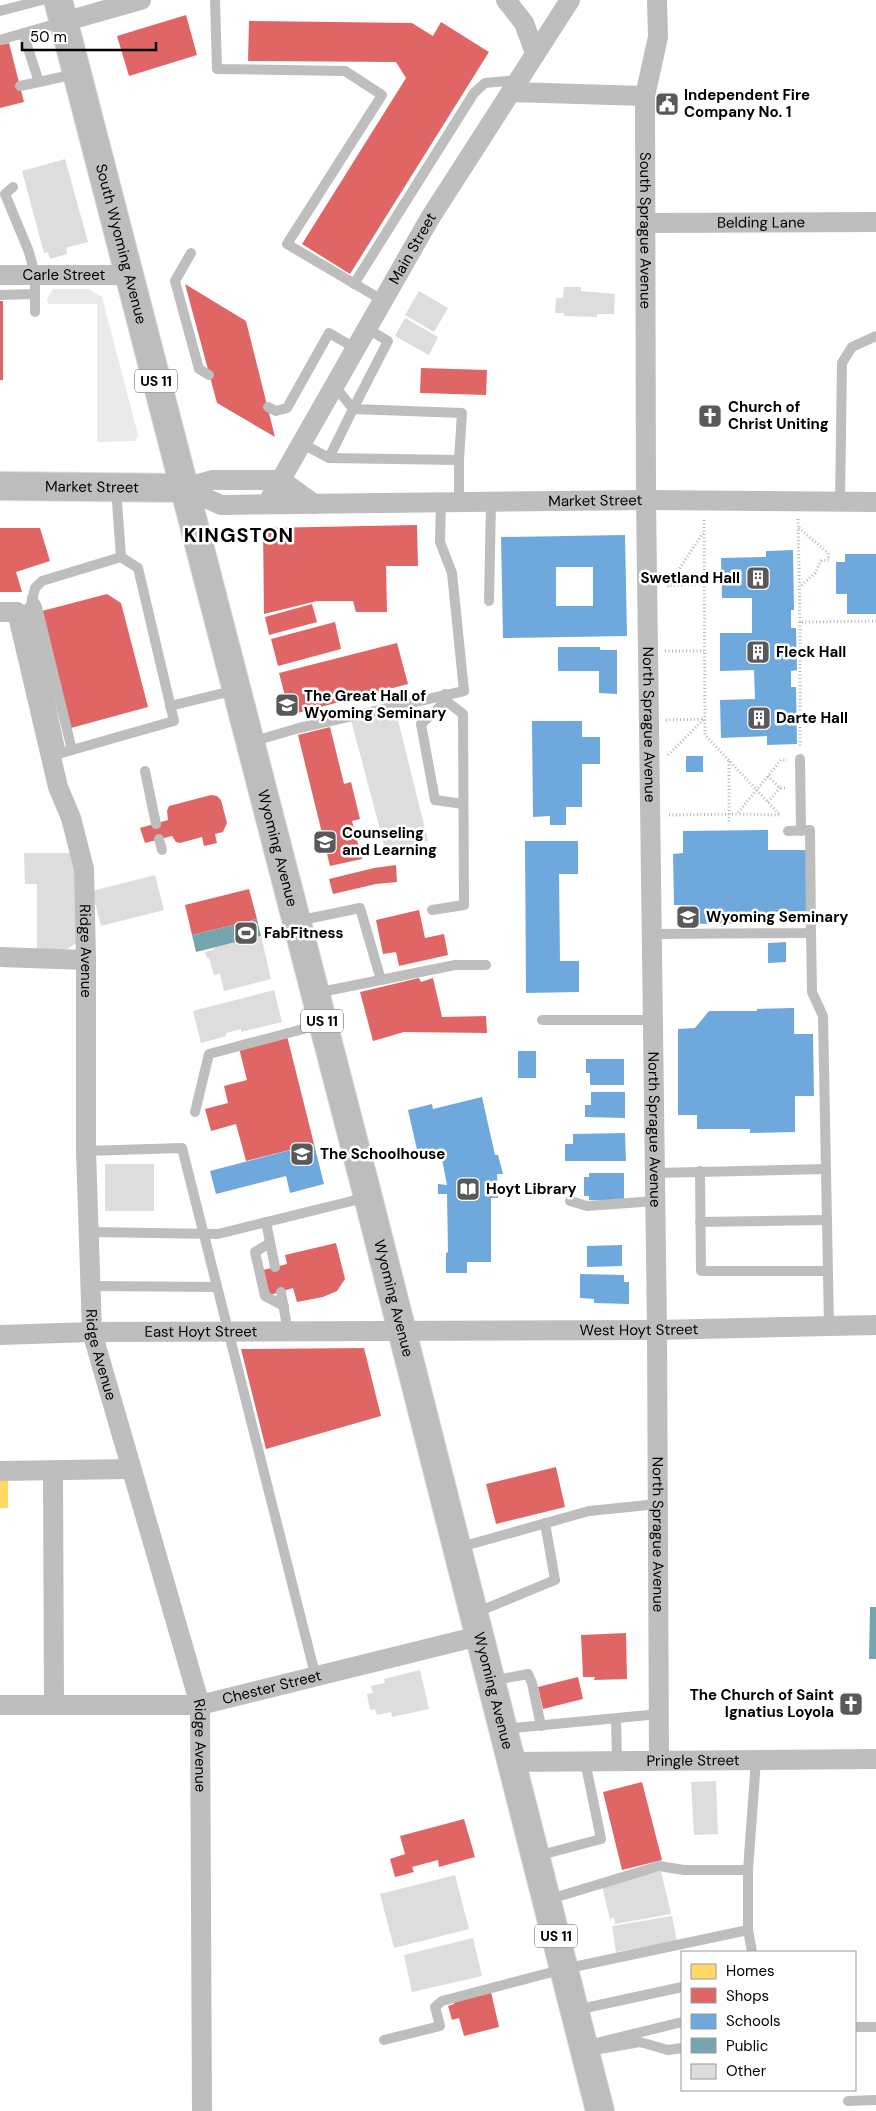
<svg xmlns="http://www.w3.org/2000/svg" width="876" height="2111" viewBox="0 0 876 2111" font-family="'DM Sans',sans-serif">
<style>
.green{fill:#eaeaea}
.homes{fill:#ffd966}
.shops{fill:#e06666}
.schools{fill:#6fa8dc;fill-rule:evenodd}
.public{fill:#76a5af}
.building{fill:#ddd}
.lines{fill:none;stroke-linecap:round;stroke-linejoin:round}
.primary-casing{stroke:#dbdbdb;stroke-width:30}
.path{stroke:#b8b8b8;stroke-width:3;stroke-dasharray:1 2.5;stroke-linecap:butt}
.lane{stroke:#bebebe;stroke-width:10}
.street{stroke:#bebebe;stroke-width:20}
.primary{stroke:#bdbdbd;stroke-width:28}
.labels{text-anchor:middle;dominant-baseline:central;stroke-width:5;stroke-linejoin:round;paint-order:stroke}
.shield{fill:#fff;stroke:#4c4c4c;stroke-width:1}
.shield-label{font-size:14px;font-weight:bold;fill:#000}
.poi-label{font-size:15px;font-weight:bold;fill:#000;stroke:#fff;text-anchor:start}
.street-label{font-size:15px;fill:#000;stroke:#fff}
.district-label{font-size:20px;font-weight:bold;letter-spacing:1px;fill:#000;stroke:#fff}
</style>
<rect width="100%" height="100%" fill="#fff"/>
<polygon class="green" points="53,289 89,289 102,297 138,435 135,441 97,442 97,304 48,304 47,299"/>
<rect class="homes" x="0" y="1480" width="8" height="28"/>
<g class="shops">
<polygon points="186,15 197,55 129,76 117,36"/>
<polygon points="249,21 412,23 433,36 441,22 489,52 350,274 302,244 406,78 396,62 248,61"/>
<polygon points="9,43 24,102 0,108 0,45"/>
<polygon points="185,284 246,321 275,437 217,403"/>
<rect x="0" y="301" width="3" height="79"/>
<polygon points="421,368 487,370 486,395 420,393"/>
<polygon points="417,525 418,566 386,566 387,612 356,612 353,601 317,601 264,614 263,528"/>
<polygon points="0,528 40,528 50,561 16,572 22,592 0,592"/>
<polygon points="107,594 121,603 148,707 71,728 42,611"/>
<polygon points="312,604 317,622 269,635 265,617"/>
<polygon points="335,622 341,649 278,666 271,639"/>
<polygon points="397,643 408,684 290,715 279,673"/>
<polygon points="330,727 344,784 351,782 360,819 352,821 362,859 330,866 298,735"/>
<polygon points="211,795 217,796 221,800 227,823 223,832 215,834 217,843 204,846 202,837 180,843 176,842 172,836 145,843 140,828 168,820 167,811 169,806"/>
<polygon points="396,865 397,882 376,884 333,894 329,879 374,868"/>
<polygon points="249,889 257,919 192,935 185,905"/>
<polygon points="419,910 425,938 444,934 448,955 399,966 396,952 383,954 376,920"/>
<polygon points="419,978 421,982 433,978 442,1017 486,1016 487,1033 404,1032 373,1041 360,992"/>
<polygon points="287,1036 314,1144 246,1161 236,1124 211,1131 205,1109 228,1103 224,1086 247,1080 239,1048"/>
<polygon points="336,1243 345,1279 337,1291 323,1297 297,1302 293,1288 270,1295 263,1270 287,1264 285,1255"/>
<polygon points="364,1348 381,1416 266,1449 241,1349"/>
<polygon points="556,1467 565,1507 496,1524 486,1484"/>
<polygon points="626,1633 627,1679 594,1680 595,1677 583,1677 581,1635"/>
<polygon points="578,1677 583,1699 543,1709 538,1687"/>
<polygon points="642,1782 662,1860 622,1870 603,1792"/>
<polygon points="464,1819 475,1857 439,1867 438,1860 412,1867 414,1872 395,1877 390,1859 405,1854 400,1836"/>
<polygon points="491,1992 499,2027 464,2036 459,2018 452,2020 448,2006 454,2004 455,2001"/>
</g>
<g class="schools">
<path d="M625 535 627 636 503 638 501 537ZM556 567H593V606H556Z"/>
<polygon points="793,550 794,610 791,610 791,628 796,628 797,670 791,671 791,687 796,687 797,744 767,745 767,736 721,738 720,700 755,699 754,670 720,671 720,633 752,633 752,598 722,598 721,558 766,557 766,551"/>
<polygon points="845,554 876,554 876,614 847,614 847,594 836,594 836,562 845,562"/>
<polygon points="558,647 600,647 600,650 617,650 617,694 599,693 599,671 558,671"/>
<polygon points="532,721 582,721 582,737 600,737 600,764 582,764 582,807 566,807 566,825 550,825 550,816 533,817"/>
<rect x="686" y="756" width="17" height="16"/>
<polygon points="768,830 768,850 809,850 810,911 771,912 771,923 689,924 689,905 674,905 673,854 683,853 683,831"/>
<polygon points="525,841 578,841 578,874 559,874 560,961 579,961 579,992 526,993"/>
<polygon points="786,942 786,962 768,963 768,943"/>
<polygon points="794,1008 794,1034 813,1034 814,1096 795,1096 795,1132 750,1133 750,1129 697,1129 697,1115 678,1115 678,1029 695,1028 709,1011 757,1011 757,1009"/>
<rect x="518" y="1051" width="18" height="27"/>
<polygon points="586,1059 624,1059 624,1085 590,1085 590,1073 586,1073"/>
<polygon points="591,1092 625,1092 625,1118 585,1117 585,1105 591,1105"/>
<polygon points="482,1097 495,1155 498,1155 503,1174 497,1174 498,1198 491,1198 491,1262 467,1262 467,1273 446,1273 446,1253 448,1252 447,1194 438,1194 438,1184 447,1185 440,1149 418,1154 408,1110 432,1104 433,1109"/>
<polygon points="625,1133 626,1161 565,1161 565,1144 573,1144 573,1134"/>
<polygon points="314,1144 324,1184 290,1193 286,1176 216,1194 210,1171"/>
<polygon points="589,1173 624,1173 624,1200 589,1200 589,1196 584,1196 584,1177 589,1177"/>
<polygon points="622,1245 622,1266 587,1267 587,1246"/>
<polygon points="580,1274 624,1275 624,1282 629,1282 629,1304 594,1303 594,1299 580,1298"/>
</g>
<g class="public">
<polygon points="257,919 261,936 196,952 192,935"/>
<polygon points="870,1607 876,1607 876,1659 869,1659"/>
</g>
<g class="building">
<polygon points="65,159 88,242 66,248 67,254 50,259 48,252 44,253 22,171"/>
<polygon points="564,287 581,287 581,291 615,294 614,314 597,314 597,317 564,316 564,313 555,313 556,298 563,298"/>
<polygon points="419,291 448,308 434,332 405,315"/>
<polygon points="405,318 438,337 429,355 395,336"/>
<polygon points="395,708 428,841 386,852 351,720"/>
<polygon points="24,853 73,853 77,868 77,943 67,949 37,949 37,884 25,884"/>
<polygon points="155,875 164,910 101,926 92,891"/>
<polygon points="261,936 271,979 224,991 220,974 214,975 209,958 207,958 205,952 214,950 213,948"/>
<polygon points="274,990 282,1022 241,1032 241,1029 226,1033 226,1036 201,1043 193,1011"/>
<rect x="105" y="1164" width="49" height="47"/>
<polygon points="420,1670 429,1709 392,1717 391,1712 377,1715 375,1709 370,1710 367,1694 373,1693 371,1686 385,1683 384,1679"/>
<polygon points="716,1781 718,1834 694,1835 691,1782"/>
<polygon points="661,1871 671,1914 615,1924 614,1917 610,1919 602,1886"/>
<polygon points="455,1875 469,1929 394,1948 380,1894"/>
<polygon points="672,1916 677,1941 616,1952 612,1926"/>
<polygon points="473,1938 482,1976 412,1992 404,1955"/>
</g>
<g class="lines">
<g class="primary-casing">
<g id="primary">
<path id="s10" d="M58 0 368 1197 600 2111"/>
<path id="s11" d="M0 486 184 488"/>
</g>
</g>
<g class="path">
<polyline points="798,519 800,622 876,621"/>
<polyline points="704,520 705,735 780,815 737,814"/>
<polyline points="799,528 828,553 829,560 821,561 815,573 800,587"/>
<polyline points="667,586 704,584"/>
<polyline points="668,586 703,533"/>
<polyline points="800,622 800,746"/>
<polyline points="665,651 704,651"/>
<polyline points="666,720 704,719"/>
<polyline points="668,755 704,719"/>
<polyline points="729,761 729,824"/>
<polyline points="768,776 780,788 787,788"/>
<polyline points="768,802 780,788"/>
<polyline points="669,815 737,814 781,760 787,760"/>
</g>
<g class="lane">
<polyline points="215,0 217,69 345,71 382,95 287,244 382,300"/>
<polyline points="0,11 42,0"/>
<polyline points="23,33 39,82 75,74"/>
<polyline points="0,40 62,22"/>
<polyline points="20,86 39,82"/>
<polyline points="13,187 5,194 29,252 35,275 35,312"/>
<polyline points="191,253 175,281 199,369 209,375"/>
<polyline points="354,284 474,93 485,83 518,80"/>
<polyline points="0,295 34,294"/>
<polyline points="366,328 388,341 353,409 462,413 459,460"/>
<polyline points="268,407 276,411 287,408 329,333 355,348"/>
<polyline points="301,443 329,458 353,409 334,385"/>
<polyline points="329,458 459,460 459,502"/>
<polyline points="116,488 121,557"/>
<polyline points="840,502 842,363 852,347 876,336"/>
<polyline points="32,598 37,607 72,750"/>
<polyline points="489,601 491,502"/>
<polyline points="30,608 61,753"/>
<polyline points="17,612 30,608 35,588 42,581 121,557 138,568 174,721 51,756"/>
<polyline points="446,701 421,724 435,800 463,804"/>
<polyline points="170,706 236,690"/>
<polyline points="251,742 299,728 464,691 452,573 440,542 441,502"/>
<polyline points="800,759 801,831"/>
<polyline points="145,771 156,824"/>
<polyline points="159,839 162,850"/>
<polyline points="432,910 464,905 463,714 446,701 445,694"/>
<polyline points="297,921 360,908 381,980"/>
<polyline points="811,933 812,992 823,1016 829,1326"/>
<polyline points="652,934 811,933 810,830 788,831"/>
<polyline points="316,993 455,965 486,965"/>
<polyline points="542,1020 653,1020"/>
<polyline points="195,1112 209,1054 322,1024"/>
<polyline points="86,1151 182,1148 316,1678"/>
<polyline points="700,1171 701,1271 827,1271"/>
<polyline points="655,1173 825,1169"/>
<polyline points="570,1201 587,1206 655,1201"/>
<polyline points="266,1222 275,1267"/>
<polyline points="700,1222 826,1220"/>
<polyline points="88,1232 218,1234 368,1197"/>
<polyline points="270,1243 255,1252 265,1296 284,1306"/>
<polyline points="90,1286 216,1287"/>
<polyline points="281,1292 288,1332"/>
<polyline points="457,1548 589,1511 658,1504"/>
<polyline points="475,1613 555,1580 545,1523"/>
<polyline points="491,1681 528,1674 532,1683 541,1726"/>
<polyline points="616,1719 617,1761"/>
<polyline points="503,1729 659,1714"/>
<polyline points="537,1856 601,1839 585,1761"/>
<polyline points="748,1870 756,1760"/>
<polyline points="748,1930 752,1952"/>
<polyline points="576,2010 682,1987"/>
<polyline points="855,2027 876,2027"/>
<polyline points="384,2040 440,2026 435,2007 442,2001 564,1969 748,1930 748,1870 684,1870 659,1866 547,1900"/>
<polyline points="584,2046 682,2022"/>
<polyline points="588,2051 640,2042 668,2050 682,2048"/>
<polyline points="848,2101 876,2100"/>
</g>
<g class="street">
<polyline points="506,0 524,23 535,53"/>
<path id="s1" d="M657 0 658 37 645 96 646 500 657 1330 659 1760"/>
<polyline points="63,22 141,0"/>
<polyline points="511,92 645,96"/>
<path id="s2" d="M646 223 876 222"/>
<path id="s3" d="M0 275H128"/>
<path id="s4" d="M184 488 221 505 646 500 876 502"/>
<polyline points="184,488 212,480 281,480 314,504"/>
<path id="s5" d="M267 504 430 218 570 0"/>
<path id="s6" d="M0 612H17L58 787 71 818 84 869 86 960V1151L92 1332 200 1705 202 2111"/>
<polyline points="0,957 86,960"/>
<path id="s7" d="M0 1335 92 1332 657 1330 876 1325"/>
<polyline points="0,1471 131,1469"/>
<polyline points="53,1471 54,1705"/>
<path id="s8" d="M0 1705H200L479 1636"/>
<path id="s9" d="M511 1762 876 1759"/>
</g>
<use href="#primary" class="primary"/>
</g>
<defs>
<g id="civic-square" transform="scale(1.25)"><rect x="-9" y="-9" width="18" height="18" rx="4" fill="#595959" stroke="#fff"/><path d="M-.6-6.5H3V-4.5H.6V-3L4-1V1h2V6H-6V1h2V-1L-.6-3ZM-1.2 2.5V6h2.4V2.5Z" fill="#fff"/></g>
<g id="church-square" transform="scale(1.25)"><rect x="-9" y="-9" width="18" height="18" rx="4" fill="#595959" stroke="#fff"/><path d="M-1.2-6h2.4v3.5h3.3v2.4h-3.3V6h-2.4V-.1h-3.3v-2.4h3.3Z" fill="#fff"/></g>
<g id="building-square" transform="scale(1.25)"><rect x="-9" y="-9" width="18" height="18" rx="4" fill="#595959" stroke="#fff"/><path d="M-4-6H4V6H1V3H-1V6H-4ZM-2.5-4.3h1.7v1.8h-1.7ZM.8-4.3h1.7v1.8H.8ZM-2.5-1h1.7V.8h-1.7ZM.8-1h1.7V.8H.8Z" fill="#fff"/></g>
<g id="school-square" transform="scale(1.25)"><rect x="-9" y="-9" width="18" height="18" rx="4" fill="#595959" stroke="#fff"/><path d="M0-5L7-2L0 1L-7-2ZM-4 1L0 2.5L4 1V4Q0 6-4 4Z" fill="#fff"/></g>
<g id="stadium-square" transform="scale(1.25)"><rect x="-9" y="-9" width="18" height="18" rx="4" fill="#595959" stroke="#fff"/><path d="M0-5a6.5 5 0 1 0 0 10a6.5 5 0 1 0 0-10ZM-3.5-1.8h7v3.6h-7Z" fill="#fff"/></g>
<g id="library-square" transform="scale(1.25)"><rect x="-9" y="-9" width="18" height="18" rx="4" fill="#595959" stroke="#fff"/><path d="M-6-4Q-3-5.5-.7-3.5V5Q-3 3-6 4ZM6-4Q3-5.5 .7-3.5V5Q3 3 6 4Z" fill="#fff"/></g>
</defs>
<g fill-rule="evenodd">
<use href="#civic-square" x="667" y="104"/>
<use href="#church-square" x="710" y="416"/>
<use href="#building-square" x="758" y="578"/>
<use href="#building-square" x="758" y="652"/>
<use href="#school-square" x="287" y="705"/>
<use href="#building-square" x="759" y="718"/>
<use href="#school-square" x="325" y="842"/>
<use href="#school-square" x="688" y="917"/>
<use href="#stadium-square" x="246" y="933"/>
<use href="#school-square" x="302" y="1154"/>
<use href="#library-square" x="468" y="1189"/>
<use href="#church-square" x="851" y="1704"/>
</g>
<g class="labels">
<g class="shield">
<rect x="135" y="369.5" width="42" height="23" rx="4"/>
<rect x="301" y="1009.5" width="42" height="23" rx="4"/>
<rect x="535" y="1924.5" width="42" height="23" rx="4"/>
</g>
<g class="shield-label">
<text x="156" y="381">US 11</text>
<text x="322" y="1021">US 11</text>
<text x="556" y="1936">US 11</text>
</g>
<g class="poi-label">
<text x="684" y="95">Independent Fire<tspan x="684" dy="17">Company No. 1</tspan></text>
<text x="728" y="407">Church of<tspan x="728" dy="17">Christ Uniting</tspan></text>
<text x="740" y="578" text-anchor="end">Swetland Hall</text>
<text x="776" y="652">Fleck Hall</text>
<text x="304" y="696">The Great Hall of<tspan x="304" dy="17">Wyoming Seminary</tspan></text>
<text x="776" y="718">Darte Hall</text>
<text x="342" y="833">Counseling<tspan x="342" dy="17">and Learning</tspan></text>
<text x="706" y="917">Wyoming Seminary</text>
<text x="264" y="933">FabFitness</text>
<text x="320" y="1154">The Schoolhouse</text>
<text x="486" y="1189">Hoyt Library</text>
<text x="834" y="1695" text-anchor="end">The Church of Saint<tspan x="834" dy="17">Ignatius Loyola</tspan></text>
</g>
<g class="street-label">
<text stroke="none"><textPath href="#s2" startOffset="115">Belding Lane</textPath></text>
<text stroke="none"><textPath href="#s1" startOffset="232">South Sprague Avenue</textPath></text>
<text stroke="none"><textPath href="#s10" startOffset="252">South Wyoming Avenue</textPath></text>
<text stroke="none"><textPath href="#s5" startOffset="294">Main Street</textPath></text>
<text stroke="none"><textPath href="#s3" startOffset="64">Carle Street</textPath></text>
<text stroke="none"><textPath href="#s11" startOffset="92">Market Street</textPath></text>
<text stroke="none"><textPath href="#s4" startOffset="415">Market Street</textPath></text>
<text stroke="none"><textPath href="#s1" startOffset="726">North Sprague Avenue</textPath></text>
<text stroke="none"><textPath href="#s10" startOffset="876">Wyoming Avenue</textPath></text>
<text stroke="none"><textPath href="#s6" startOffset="365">Ridge Avenue</textPath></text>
<text stroke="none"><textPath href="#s1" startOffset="1131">North Sprague Avenue</textPath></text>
<text stroke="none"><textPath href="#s10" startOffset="1341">Wyoming Avenue</textPath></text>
<text stroke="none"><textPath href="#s7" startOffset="639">West Hoyt Street</textPath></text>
<text stroke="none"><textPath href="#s7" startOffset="201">East Hoyt Street</textPath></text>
<text stroke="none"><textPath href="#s6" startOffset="770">Ridge Avenue</textPath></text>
<text stroke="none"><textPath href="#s1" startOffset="1536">North Sprague Avenue</textPath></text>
<text stroke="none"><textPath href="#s8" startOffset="274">Chester Street</textPath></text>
<text stroke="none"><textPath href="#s10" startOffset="1746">Wyoming Avenue</textPath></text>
<text stroke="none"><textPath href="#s6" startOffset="1175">Ridge Avenue</textPath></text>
<text stroke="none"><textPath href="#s9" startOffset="182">Pringle Street</textPath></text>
</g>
<g class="district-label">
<text x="239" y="535">KINGSTON</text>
</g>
</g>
<rect x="681" y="1951" width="175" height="140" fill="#ffffff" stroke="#999999"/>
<rect x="691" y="1964" width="25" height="15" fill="#ffd966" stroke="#999999"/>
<text x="726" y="1976" font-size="15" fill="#000000">Homes</text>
<rect x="691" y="1988" width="25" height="15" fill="#e06666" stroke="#999999"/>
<text x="726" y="2001" font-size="15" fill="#000000">Shops</text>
<rect x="691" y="2014" width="25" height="15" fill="#6fa8dc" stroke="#999999"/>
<text x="726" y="2026" font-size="15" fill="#000000">Schools</text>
<rect x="691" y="2038" width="25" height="15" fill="#76a5af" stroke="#999999"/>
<text x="726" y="2051" font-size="15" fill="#000000">Public</text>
<rect x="691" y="2064" width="25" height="15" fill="#dddddd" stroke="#999999"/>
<text x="726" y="2076" font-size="15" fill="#000000">Other</text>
<path d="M22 42v8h134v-8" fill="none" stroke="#000000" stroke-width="2.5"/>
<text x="30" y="42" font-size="15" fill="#000000" stroke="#ffffff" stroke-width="4" paint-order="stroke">50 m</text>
</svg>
